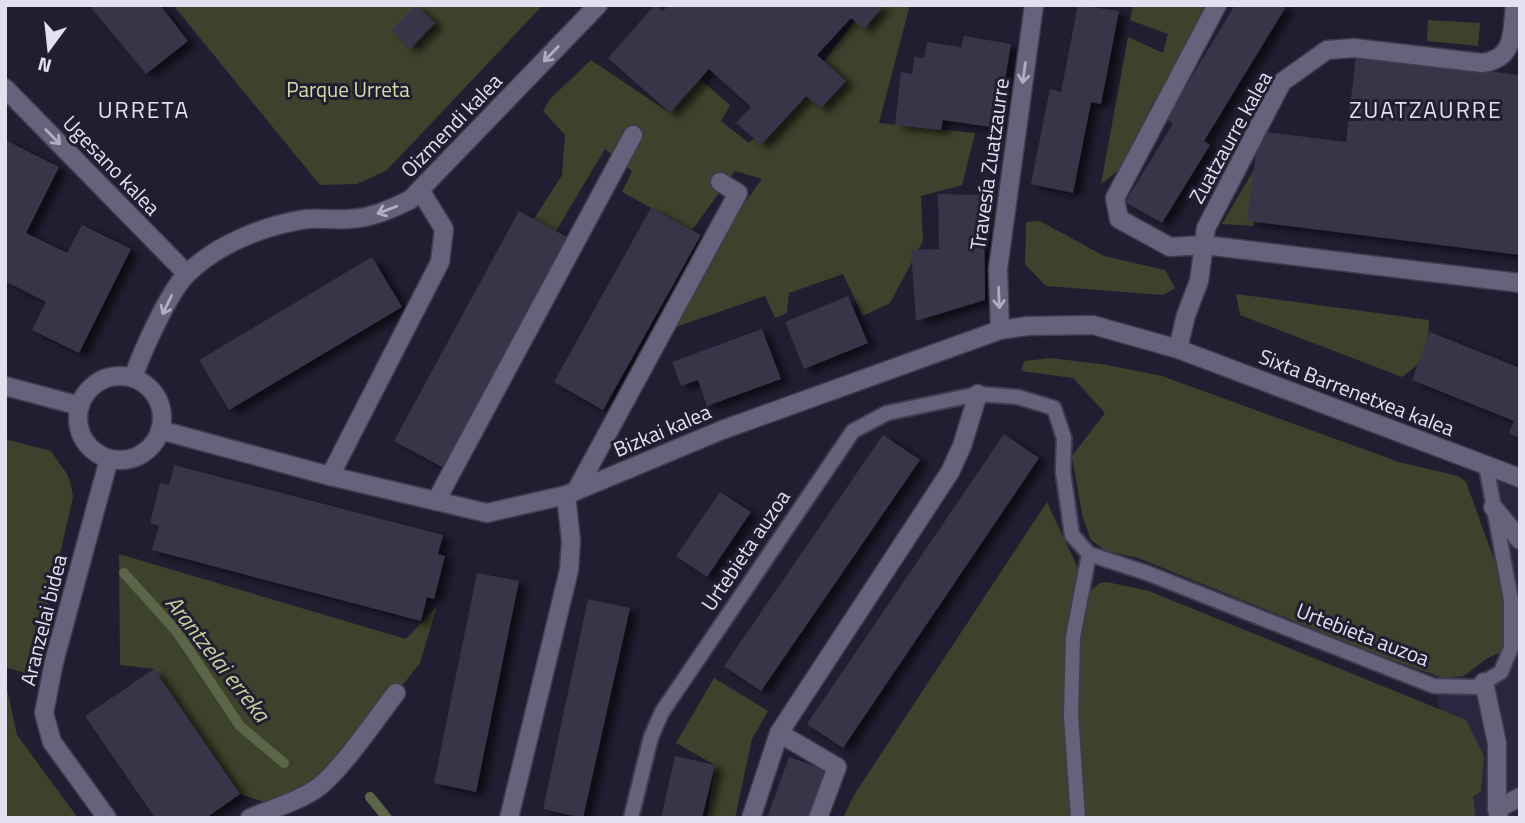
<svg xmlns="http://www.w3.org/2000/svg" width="1525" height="823" viewBox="0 0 1525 823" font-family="'Titillium Web',sans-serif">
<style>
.built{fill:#2b2540}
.green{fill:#3c422b}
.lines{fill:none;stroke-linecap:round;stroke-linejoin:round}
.stream{stroke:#5d6548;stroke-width:10}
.building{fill:#38344a;filter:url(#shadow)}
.lane-casing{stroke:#403b4d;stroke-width:18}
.street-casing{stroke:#403b4d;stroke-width:21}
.lane{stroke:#67627b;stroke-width:14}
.street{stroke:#67627b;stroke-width:18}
.oneway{stroke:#b1aec1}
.labels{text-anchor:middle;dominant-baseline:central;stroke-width:6;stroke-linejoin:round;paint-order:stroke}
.park-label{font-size:21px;fill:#d0dea7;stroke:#221e32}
.street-label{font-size:21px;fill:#e3e1ef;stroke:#221e32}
.neighbourhood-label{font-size:23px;letter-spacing:2px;fill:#e3e1ef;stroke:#221e32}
.water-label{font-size:23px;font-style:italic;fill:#c3d19a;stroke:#221e32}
</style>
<defs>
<filter id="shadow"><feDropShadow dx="8" dy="4.5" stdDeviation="3.5" flood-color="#0009"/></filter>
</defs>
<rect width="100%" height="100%" fill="#221e32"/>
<polygon class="built" points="1486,465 1520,479 1520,818 1454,818 1454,770 1434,686 1484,682 1511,648"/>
<g class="green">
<polygon points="173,5 543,5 387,170 357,184 320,185"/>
<polygon points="855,5 910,5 879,123 975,133 962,185 921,196 923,241 890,303 863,316 843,274 789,293 787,313 775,318 765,296 673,328 743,205 762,179 735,171 692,230 622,192 632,171 605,149 556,231 534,219 562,175 565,135 543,111 550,99 591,60 670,113 700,79 730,105 721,121 749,143 792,103 855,21"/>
<polygon points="1133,5 1208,5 1127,164 1101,184 1128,37 1163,53 1168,34 1130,20"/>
<polygon points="1428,20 1480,23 1478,46 1427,41"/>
<polygon points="1262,156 1265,156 1254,226 1222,224"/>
<polygon points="1040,221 1104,256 1165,270 1175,288 1163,295 1046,286 1025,264 1026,222"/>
<polygon points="1236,294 1429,320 1427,357 1402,377 1240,315"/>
<polygon points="1051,358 1107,365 1162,376 1399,462 1458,476 1466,482 1503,584 1508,623 1503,651 1486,659 1464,676 1443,678 1381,656 1138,558 1106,551 1091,540 1082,514 1072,456 1105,413 1073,378 1021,371 1024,361"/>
<path d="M5 439 51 451C64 472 70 471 73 497L32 675 5 667Z"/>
<polygon points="1047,502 1089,592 1100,583 1107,582 1149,591 1466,720 1484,756 1481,791 1473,797 1476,818 843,818 854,795"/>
<polygon points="119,554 406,639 437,606 420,663 335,771 279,807 240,794 154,669 120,665"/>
<polygon points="714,678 768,711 752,739 735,818 707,818 715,765 676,743"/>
<polygon points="5,689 7,689 17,735 78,818 5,818"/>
</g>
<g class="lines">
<g class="stream">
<polyline points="124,573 177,632 240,726 284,763"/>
<polyline points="370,797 387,818"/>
</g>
</g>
<g class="building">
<polygon points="89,5 160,5 188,41 146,74"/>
<polygon points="416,5 435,23 410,49 391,30"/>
<polygon points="655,5 663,11 668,5 884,5 864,29 851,18 817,55 846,81 821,108 806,96 761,145 736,123 751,107 709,69 670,113 608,58"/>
<polygon points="1078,5 1119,11 1101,104 1091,102 1073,193 1031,184 1050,89 1061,92"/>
<polygon points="1235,5 1287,5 1204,141 1210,145 1162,223 1125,202 1173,124 1166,119"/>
<polygon points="964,36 1011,44 997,128 943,120 941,130 895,125 901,72 912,74 914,57 924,58 927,42 961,47"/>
<polygon points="1356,55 1520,75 1520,255 1247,221 1259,131 1346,142"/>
<polygon points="5,140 59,167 26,233 67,253 82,225 131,249 79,353 32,330 46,302 5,281"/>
<polygon points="938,194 984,195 985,300 916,321 911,250 939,249"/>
<polygon points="651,208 701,235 603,410 554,382"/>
<polygon points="519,211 569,238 444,468 394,441"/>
<polygon points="372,257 402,307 229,410 199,360"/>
<polygon points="848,296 868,343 804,369 785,322"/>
<polygon points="762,329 781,379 707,406 698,380 681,386 672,362"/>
<polygon points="1430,332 1520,368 1520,438 1509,433 1514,421 1412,380"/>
<polygon points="1004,434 1039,458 843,748 807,724"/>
<polygon points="883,435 920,460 761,691 724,666"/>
<polygon points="174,465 443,535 438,554 445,556 434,599 427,597 421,621 152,550 159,526 150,523 160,483 169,485"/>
<polygon points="720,492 751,512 707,577 676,556"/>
<polygon points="477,573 519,581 476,792 434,783"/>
<polygon points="588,599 630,608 583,818 543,809"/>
<polygon points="154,669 240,794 206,818 155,818 85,716"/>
<polygon points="675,756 715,765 702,818 661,818"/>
<polygon points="789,757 829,771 812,818 767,818"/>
</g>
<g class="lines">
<g class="lane-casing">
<g id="lane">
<polyline points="631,818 651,737 662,712 853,431 887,413 978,394 1018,397 1054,408 1064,438 1063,472 1072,535 1089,554 1147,573 1434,686 1476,687 1501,672 1511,648 1511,600 1486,465"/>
<polyline points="1078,818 1071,715 1073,637 1089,554"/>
</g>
</g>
<g class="street-casing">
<g id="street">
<polyline points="1217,5 1115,198 1119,219 1170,247 1204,245 1520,283"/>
<polyline points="5,88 187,274"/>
<polyline points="1000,330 998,269 1034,5"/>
<path d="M1178 349 1186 315 1199 281 1206 228 1282 82 1327 50 1354 48 1482 63C1515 59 1512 33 1515 5"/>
<circle cx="120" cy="418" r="42"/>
<path d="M133 378C141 354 169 291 187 274 217 244 265 225 307 219 321 218 335 220 350 219 371 218 391 209 410 200L598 5"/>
<polyline points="5,386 80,406"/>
<polyline points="160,430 330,476 487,513 566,495 722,430 1000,330 1027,326 1093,325 1178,349 1520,478"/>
<polyline points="330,476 440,262 444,229 420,190"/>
<polyline points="576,491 738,193 720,182"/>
<polyline points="436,501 633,135"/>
<polyline points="1493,507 1520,540"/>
<polyline points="1484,682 1497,743 1497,809 1499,818"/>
<polyline points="1497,809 1520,797"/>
<polyline points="107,818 52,742 44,713 54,662 109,459"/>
<path d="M250 818C274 808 300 801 320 786 345 765 375 720 396 693"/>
<polyline points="509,818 569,570 571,541 566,495"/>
<polyline points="751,818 779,733"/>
<polyline points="818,818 837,767 779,733 950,472 962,446 978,394"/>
</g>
</g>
<use href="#lane" class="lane"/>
<use href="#street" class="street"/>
</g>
<defs><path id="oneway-shaft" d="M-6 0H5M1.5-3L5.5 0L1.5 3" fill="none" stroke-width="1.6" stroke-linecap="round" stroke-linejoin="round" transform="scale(1.75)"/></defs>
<g class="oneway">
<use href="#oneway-shaft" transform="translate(551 54) rotate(134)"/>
<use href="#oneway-shaft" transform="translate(1024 73) rotate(98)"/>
<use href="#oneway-shaft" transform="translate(53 137) rotate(46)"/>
<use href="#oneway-shaft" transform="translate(387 210) rotate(159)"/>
<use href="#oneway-shaft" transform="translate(999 298) rotate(88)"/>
<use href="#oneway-shaft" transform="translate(167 305) rotate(116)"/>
</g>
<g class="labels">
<g class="park-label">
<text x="348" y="89">Parque Urreta</text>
</g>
<g class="street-label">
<text transform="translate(451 125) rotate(-46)">Oizmendi kalea</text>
<text transform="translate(1230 137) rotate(-61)">Zuatzaurre kalea</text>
<text transform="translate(989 164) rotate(-82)">Travesía Zuatzaurre</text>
<text transform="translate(112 165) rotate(46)">Ugesano kalea</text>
<text transform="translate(1357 392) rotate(21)">Sixta Barrenetxea kalea</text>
<text transform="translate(662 430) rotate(-23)">Bizkai kalea</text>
<text transform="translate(745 550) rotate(-56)">Urtebieta auzoa</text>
<text transform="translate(43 620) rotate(-76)">Aranzelai bidea</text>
<text transform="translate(1363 634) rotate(21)">Urtebieta auzoa</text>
</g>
<g class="neighbourhood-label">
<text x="144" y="109">URRETA</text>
<text x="1426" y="109">ZUATZAURRE</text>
</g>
<g class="water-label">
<text transform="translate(218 658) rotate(52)">Arantzelai erreka</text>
</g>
</g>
<rect width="1525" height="823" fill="none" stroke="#e3e1ef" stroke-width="14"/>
<g transform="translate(49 49) rotate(195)" stroke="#221e32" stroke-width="5" paint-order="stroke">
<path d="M0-5L12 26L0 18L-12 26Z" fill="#e3e1ef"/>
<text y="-10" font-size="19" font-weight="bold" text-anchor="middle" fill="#e3e1ef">N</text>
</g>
</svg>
